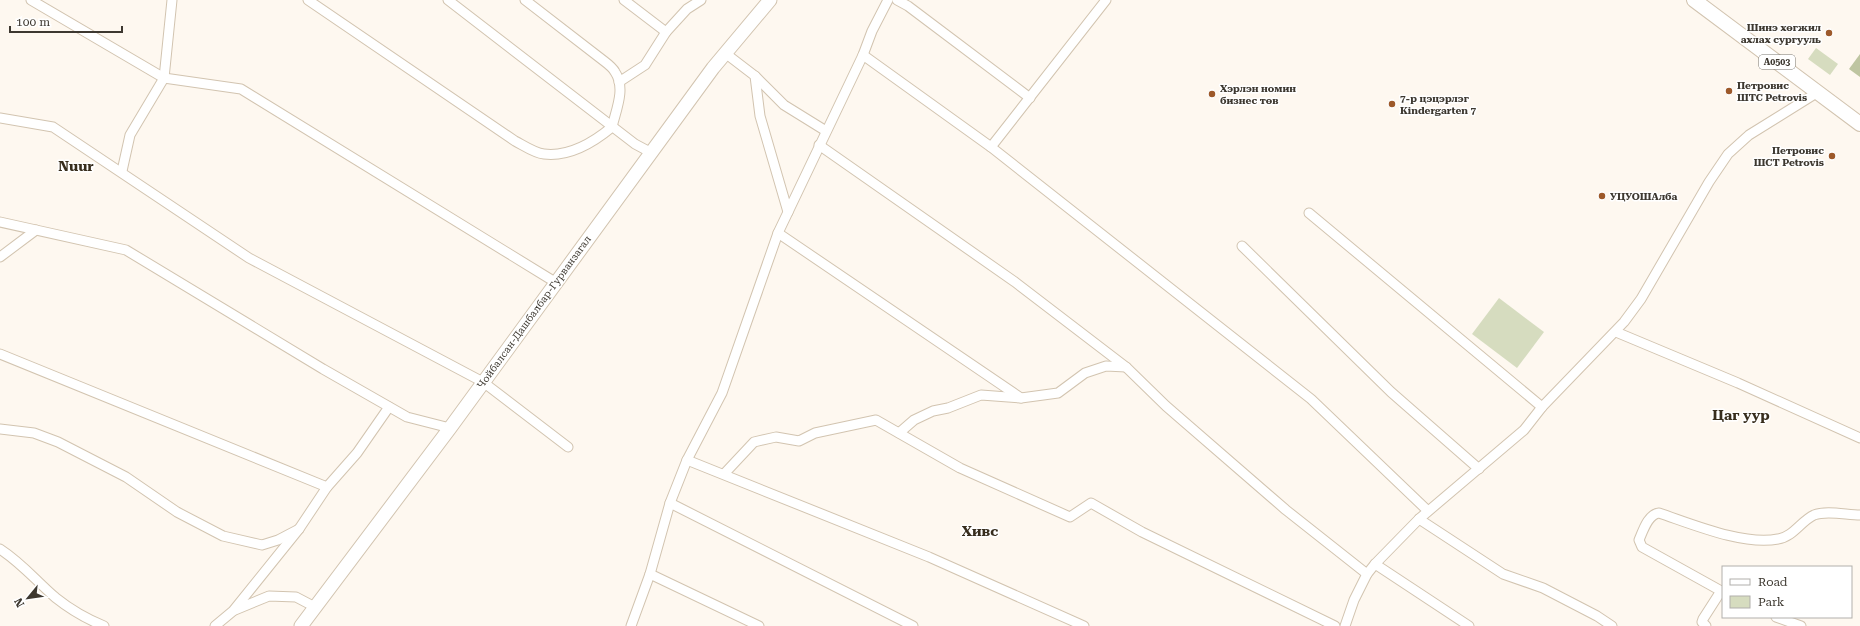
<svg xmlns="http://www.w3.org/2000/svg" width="1860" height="626" viewBox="0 0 1860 626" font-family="'Roboto Serif',serif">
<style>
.green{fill:#d6dcbf}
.forest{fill:#bec5a1}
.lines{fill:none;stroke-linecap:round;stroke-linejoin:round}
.street-casing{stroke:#d2c4b0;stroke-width:11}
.secondary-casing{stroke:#d2c4b0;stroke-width:15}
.primary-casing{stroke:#d2c4b0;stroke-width:16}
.street{stroke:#fff;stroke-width:9}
.secondary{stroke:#fff;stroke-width:13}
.primary{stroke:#fff;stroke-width:14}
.poi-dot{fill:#9d592a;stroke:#fff;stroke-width:1.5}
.labels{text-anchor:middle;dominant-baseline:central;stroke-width:3;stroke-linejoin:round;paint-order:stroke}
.shield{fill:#fff;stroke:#77746e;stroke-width:1}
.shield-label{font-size:9px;font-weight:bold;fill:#3d3830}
.poi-label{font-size:10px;font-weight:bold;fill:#3d3830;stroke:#fff;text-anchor:start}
.street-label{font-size:10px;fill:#3d3830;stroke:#fff}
.district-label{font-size:14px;font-weight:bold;fill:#372d1d;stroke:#fff}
</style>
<rect width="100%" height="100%" fill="#fef8f0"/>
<g class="green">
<polygon points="1816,48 1838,64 1830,75 1808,59"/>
<polygon points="1499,298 1544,332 1517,368 1472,334"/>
</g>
<polygon class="forest" points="1860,54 1860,77 1849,69"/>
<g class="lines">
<g class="street-casing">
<g id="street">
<polyline points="31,0 164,78 241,89 555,282"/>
<path d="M308 0 515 141C523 145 534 153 544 154 569 157 594 142 612 127 616 110 626 88 615 72 613 68 608 64 604 61L525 0"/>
<polyline points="448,0 635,144 650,152"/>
<polyline points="624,0 666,32"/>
<polyline points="897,0 908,6 1030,98"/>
<polyline points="725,53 755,76 760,116 788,212"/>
<polyline points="863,55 991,147 1311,399 1428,511"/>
<polyline points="755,76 784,105 826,131"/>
<polyline points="619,82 645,65 666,32 687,9 701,0"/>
<polyline points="0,118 53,127 249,258 483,382 568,447"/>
<polyline points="819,145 1015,282 1126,367 1166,406 1286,510 1367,574"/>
<polyline points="991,147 1106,0"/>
<polyline points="122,171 130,135 164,78 172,0"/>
<polyline points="1309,213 1542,407"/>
<polyline points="0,222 126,250 323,369 407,417 450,428"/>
<polyline points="778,233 1021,398"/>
<polyline points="1242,246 1391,392 1479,469"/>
<polyline points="0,257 36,230"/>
<polyline points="1616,332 1738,383 1860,438"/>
<polyline points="0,354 327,487"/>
<polyline points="0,429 34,433 58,442 126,477 177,512 223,536 262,545 278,540 299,529"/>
<polyline points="899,433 914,420 933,411 948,408 981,395 1021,398 1058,393 1085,373 1106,366 1126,367"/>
<polyline points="687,460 929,557 1084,626"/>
<polyline points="724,474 754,442 776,437 799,441 815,433 876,420 960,468 1070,517 1091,503 1142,532 1335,626"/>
<polyline points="670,503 913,626"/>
<polyline points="1419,519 1503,574 1543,588 1597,616 1612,626"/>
<path d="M0 549C23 564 36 581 56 598 71 610 87 619 104 626"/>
<polyline points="1375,564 1469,626"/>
<polyline points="650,574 759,626"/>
<path d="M1723 592 1642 547 1639 540C1643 531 1648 514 1659 513 1692 524 1744 546 1778 539 1793 537 1801 521 1814 515 1826 510 1847 515 1860 515"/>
<polyline points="235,610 269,596 296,597 315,607"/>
<polyline points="1776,617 1801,626"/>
<polyline points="215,626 233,611 299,529 327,487 357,453 389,407"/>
<polyline points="631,626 650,574 670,503 687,460 722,393 778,233 863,55 872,31 888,0"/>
<polyline points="1345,626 1354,600 1367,574 1375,564 1419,519 1524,430 1542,407 1624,322 1641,299 1709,182 1728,154 1749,135 1818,92"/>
<polyline points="1706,626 1702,622 1703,619 1721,591"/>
</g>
</g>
<g class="secondary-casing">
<polyline id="secondary" points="301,626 450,428 713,68 770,0"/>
</g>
<g class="primary-casing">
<polyline id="primary" points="1694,0 1860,124"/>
</g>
<use href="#street" class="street"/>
<use href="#secondary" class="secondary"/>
<use href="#primary" class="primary"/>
</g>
<g class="poi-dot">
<circle cx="1829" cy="33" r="4"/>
<circle cx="1729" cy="91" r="4"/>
<circle cx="1212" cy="94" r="4"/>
<circle cx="1392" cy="104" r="4"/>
<circle cx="1832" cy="156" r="4"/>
<circle cx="1602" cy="196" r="4"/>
</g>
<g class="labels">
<rect class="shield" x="1759" y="55" width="36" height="14" rx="3"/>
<g class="shield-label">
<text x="1777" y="62">A0503</text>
</g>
<g class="poi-label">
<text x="1821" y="27" text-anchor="end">Шинэ хөгжил<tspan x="1821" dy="12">ахлах сургууль</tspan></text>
<text x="1737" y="85">Петровис<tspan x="1737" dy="12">ШТС Petrovis</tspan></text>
<text x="1220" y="88">Хэрлэн номин<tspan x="1220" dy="12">бизнес төв</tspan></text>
<text x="1400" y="98">7-р цэцэрлэг<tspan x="1400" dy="12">Kindergarten 7</tspan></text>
<text x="1824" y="150" text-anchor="end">Петровис<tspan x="1824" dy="12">ШСТ Petrovis</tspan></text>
<text x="1610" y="196">УЦУОШАлба</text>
</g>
<g class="street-label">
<text transform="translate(534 312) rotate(-54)">Чойбалсан-Дашбалбар-Гурванзагал</text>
</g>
<g class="district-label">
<text x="76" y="166">Nuur</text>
<text x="1741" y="415">Цаг уур</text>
<text x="980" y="531">Хивс</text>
</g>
</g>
<rect x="1722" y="566" width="130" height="52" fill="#ffffff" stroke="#b1afac"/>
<rect x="1730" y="579" width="20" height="6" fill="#ffffff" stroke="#b1afac"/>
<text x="1758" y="586" font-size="12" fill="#3d3830">Road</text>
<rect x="1730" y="596" width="20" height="12" fill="#d6dcbf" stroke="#b1afac"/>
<text x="1758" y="606" font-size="12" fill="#3d3830">Park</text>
<g transform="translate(28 598) rotate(241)" stroke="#ffffff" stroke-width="3" paint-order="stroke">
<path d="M0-3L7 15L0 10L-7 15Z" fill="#3d3830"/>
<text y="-6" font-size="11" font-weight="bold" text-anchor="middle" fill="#3d3830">N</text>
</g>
<path d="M10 26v6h112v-6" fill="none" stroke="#3d3830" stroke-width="2"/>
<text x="16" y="26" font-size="12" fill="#3d3830" stroke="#ffffff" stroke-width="3" paint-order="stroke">100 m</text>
</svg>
